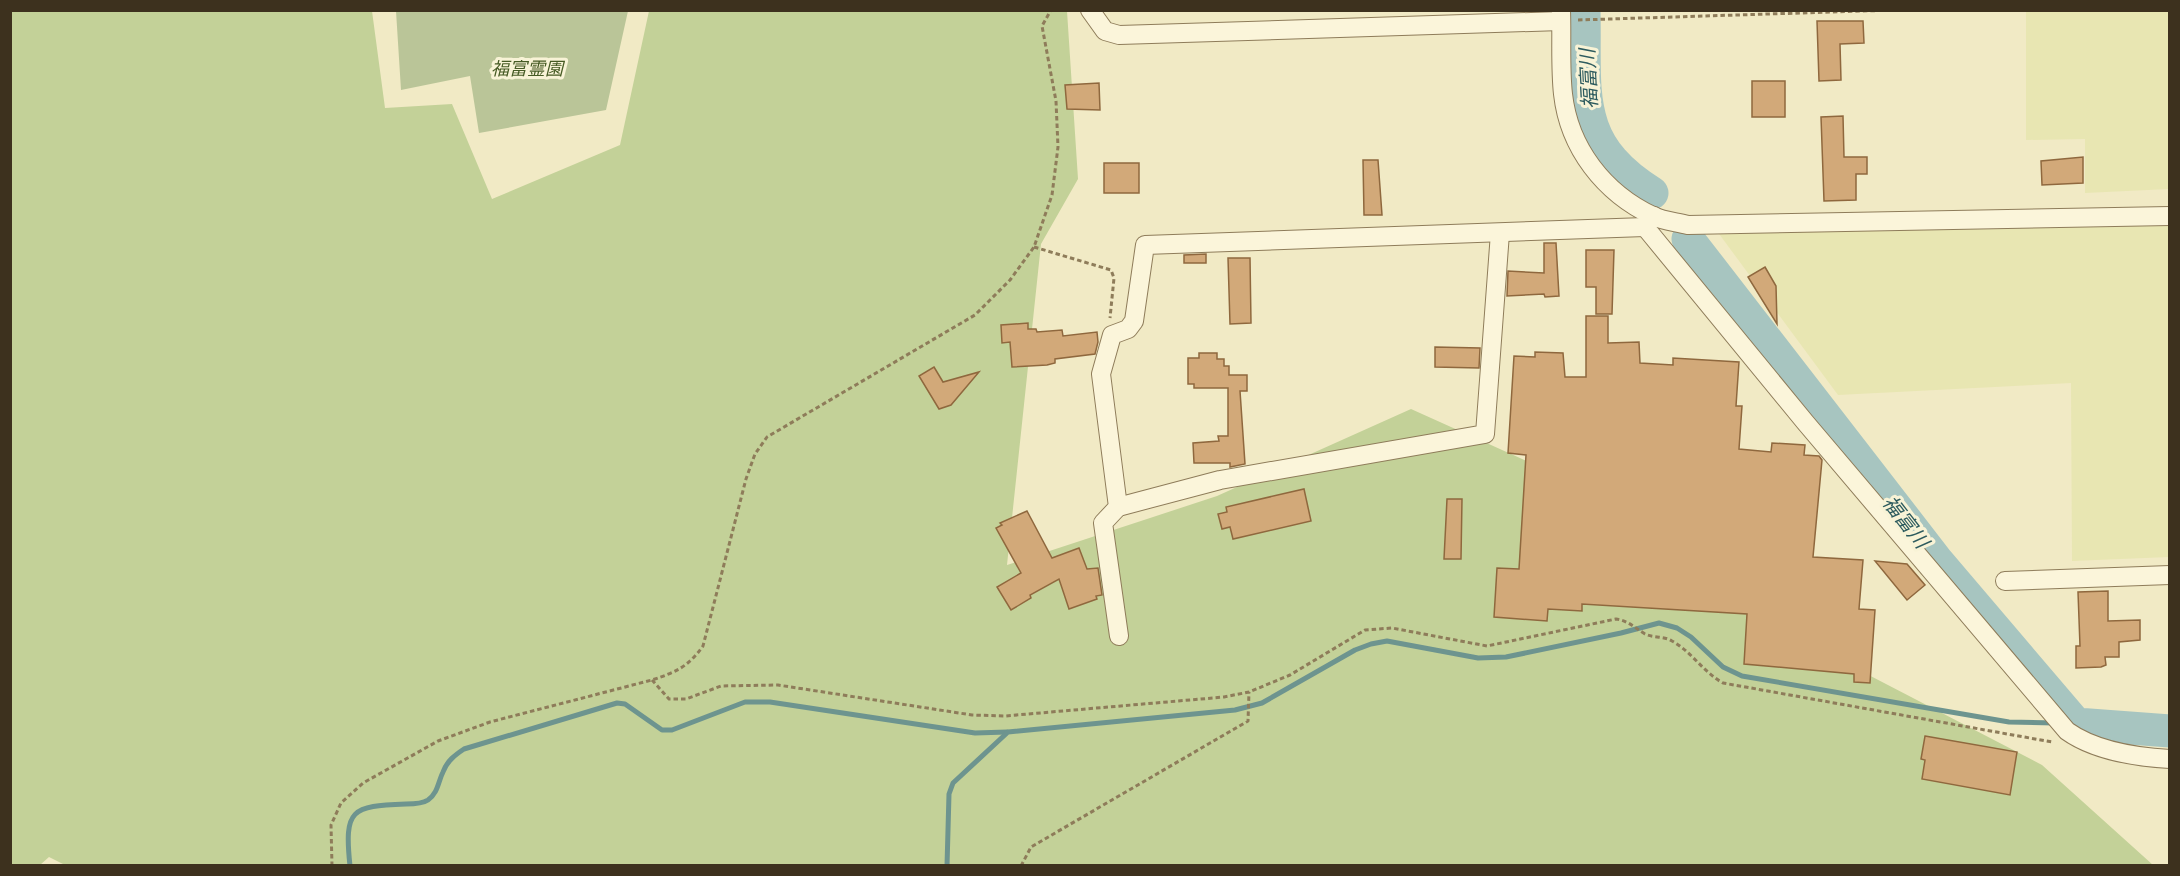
<svg xmlns="http://www.w3.org/2000/svg" width="2180" height="876" viewBox="0 0 2180 876" font-family="Georgia,'Noto Sans JP',serif">
<style>
.farmland{fill:#e8e6b2}
.green{fill:#c3d198}
.cemetery{fill:#bac598}
.lines{fill:none;stroke-linecap:round;stroke-linejoin:round}
.stream{stroke:#6d948f;stroke-width:5}
.river{stroke:#a7c5c0;stroke-width:33}
.building{fill:#d2a979;stroke:#8f683e;stroke-width:1.5}
.minor-casing{stroke:#8e7c5a;stroke-width:20}
.path{stroke:#8e7c5a;stroke-width:3;stroke-dasharray:4.5 3;stroke-linecap:butt}
.minor{stroke:#fbf5da;stroke-width:18}
.labels{text-anchor:middle;dominant-baseline:central;stroke-width:6;stroke-linejoin:round;paint-order:stroke}
.park-label{font-size:18px;font-style:italic;fill:#465b24;stroke:#f8f3d6}
.water-label{font-size:20px;font-style:italic;fill:#2d5b5e;stroke:#f8f3d6}
</style>
<rect width="100%" height="100%" fill="#f1eac5"/>
<g class="farmland">
<polygon points="2026,11 2169,11 2169,189 2085,193 2085,139 2026,140"/>
<polygon points="2169,215 2169,557 2072,561 2071,383 1838,395 1711,223"/>
</g>
<polygon class="green" points="10,11 372,11 385,108 452,104 492,199 620,145 649,11 1067,11 1078,179 1041,244 1007,565 1217,496 1411,409 1593,491 1832,656 2042,765 2153,865 67,866 49,857 40,865 11,865"/>
<polygon class="cemetery" points="396,11 628,11 606,110 479,133 470,76 401,90"/>
<g class="lines">
<g class="stream">
<path d="M350 866C344 809 351 806 406 804 413 804 422 804 428 800 438 793 438 782 443 772 447 761 455 755 464 749L617 703 625 704 662 730H672L745 702H770L975 733 1007 732"/>
<polyline points="947,866 949,794 953,783 1008,732 1235,710 1262,703 1355,650 1371,644 1387,641 1478,658 1506,657 1621,633 1659,623 1677,628 1691,637 1723,667 1742,676 2009,722 2055,723"/>
</g>
<g class="river">
<path d="M1584 10C1586 93 1572 143 1652 193"/>
<polyline points="1688,239 1938,562 2076,724 2170,731"/>
</g>
</g>
<g class="building">
<polygon points="1817,21 1863,21 1864,43 1840,44 1841,80 1819,81"/>
<rect x="1752" y="81" width="33" height="36"/>
<polygon points="1099,83 1100,110 1067,109 1065,85"/>
<polygon points="1843,116 1844,157 1867,157 1867,174 1856,174 1856,200 1824,201 1821,117"/>
<polygon points="2083,157 2083,183 2042,185 2041,161"/>
<polygon points="1363,160 1378,160 1382,215 1364,215"/>
<rect x="1104" y="163" width="35" height="30"/>
<polygon points="1544,243 1556,243 1559,296 1545,297 1544,294 1507,296 1508,271 1544,273"/>
<polygon points="1586,250 1614,250 1612,314 1596,314 1596,287 1586,287"/>
<polygon points="1206,254 1206,263 1184,263 1184,255"/>
<polygon points="1228,258 1250,258 1251,323 1230,324"/>
<polygon points="1765,267 1776,286 1777,324 1748,277"/>
<polygon points="1586,316 1608,316 1608,343 1639,342 1640,363 1673,365 1673,358 1739,362 1736,406 1742,406 1739,449 1771,452 1772,443 1805,445 1804,455 1819,456 1822,460 1813,557 1863,560 1859,609 1875,610 1870,683 1854,682 1854,674 1744,664 1747,614 1582,604 1582,611 1548,609 1547,621 1494,617 1497,568 1519,569 1526,455 1508,453 1514,356 1535,357 1535,352 1563,353 1565,377 1586,377"/>
<polygon points="1028,323 1028,329 1036,329 1037,332 1062,330 1063,336 1097,332 1098,342 1095,354 1055,359 1055,363 1047,365 1012,367 1010,342 1002,343 1001,325"/>
<polygon points="1435,347 1480,348 1479,368 1435,367"/>
<polygon points="1199,353 1217,353 1217,359 1224,359 1224,366 1229,366 1229,375 1247,375 1247,391 1240,391 1245,464 1230,467 1230,463 1194,463 1193,443 1219,441 1218,436 1228,436 1228,388 1194,388 1194,384 1188,384 1188,358 1199,358"/>
<polygon points="934,367 943,382 979,372 951,405 939,409 919,376"/>
<polygon points="1304,489 1311,521 1233,539 1230,527 1222,529 1218,514 1227,512 1226,507"/>
<polygon points="1447,499 1462,499 1461,559 1444,559"/>
<polygon points="1027,511 1052,558 1079,548 1087,569 1098,568 1102,595 1096,596 1097,599 1069,609 1059,579 1030,595 1031,598 1011,610 997,587 1021,573 996,528 1002,525 1000,523"/>
<polygon points="1875,561 1907,564 1925,585 1907,600"/>
<polygon points="2108,591 2108,621 2140,620 2140,640 2119,642 2119,657 2105,657 2106,665 2101,667 2076,668 2076,646 2080,646 2078,592"/>
<polygon points="1925,736 2017,752 2010,795 1922,779 1925,760 1921,759"/>
</g>
<g class="lines">
<g class="minor-casing">
<g id="minor">
<polyline points="1090,10 1105,31 1119,35 1561,21"/>
<path d="M1561 10C1562 38 1560 67 1563 94 1569 148 1604 193 1653 216 1663 221 1677 222 1688 225L2170 216"/>
<path d="M1654 216 1645 227 1805 422 2067 731C2095 751 2135 757 2170 759"/>
<polyline points="1118,507 1220,480 1485,434 1500,233"/>
<polyline points="2005,581 2170,575"/>
<polyline points="1119,636 1103,523 1118,507 1101,374 1112,335 1128,329 1134,321 1145,245 1645,227"/>
</g>
</g>
<g class="path">
<polyline points="1578,20 1895,10"/>
<polyline points="1034,247 1111,270 1114,278 1110,318"/>
<path d="M652 680 669 699H686L721 686 778 685 972 715 1005 716 1224 697 1249 692 1290 675 1365 630 1392 628 1487 646 1616 619C1629 621 1635 628 1645 634 1653 638 1664 636 1672 641 1692 652 1703 672 1723 683L2052 742"/>
<path d="M332 866 331 825 341 803 363 783 438 741 490 722 652 680C676 672 688 667 703 646L746 479 755 454 767 437 975 315 1010 280 1034 247 1052 195 1058 147 1056 101 1042 26 1051 10"/>
<polyline points="1021,866 1031,847 1248,721 1249,692"/>
</g>
<use href="#minor" class="minor"/>
</g>
<g class="labels">
<g class="park-label">
<text x="527" y="67">福富霊園</text>
</g>
<g class="water-label">
<text transform="translate(1587 79) rotate(-93)">福富川</text>
<text transform="translate(1907 521) rotate(52)">福富川</text>
</g>
</g>
<rect width="2180" height="876" fill="none" stroke="#3d311e" stroke-width="24"/>
</svg>
